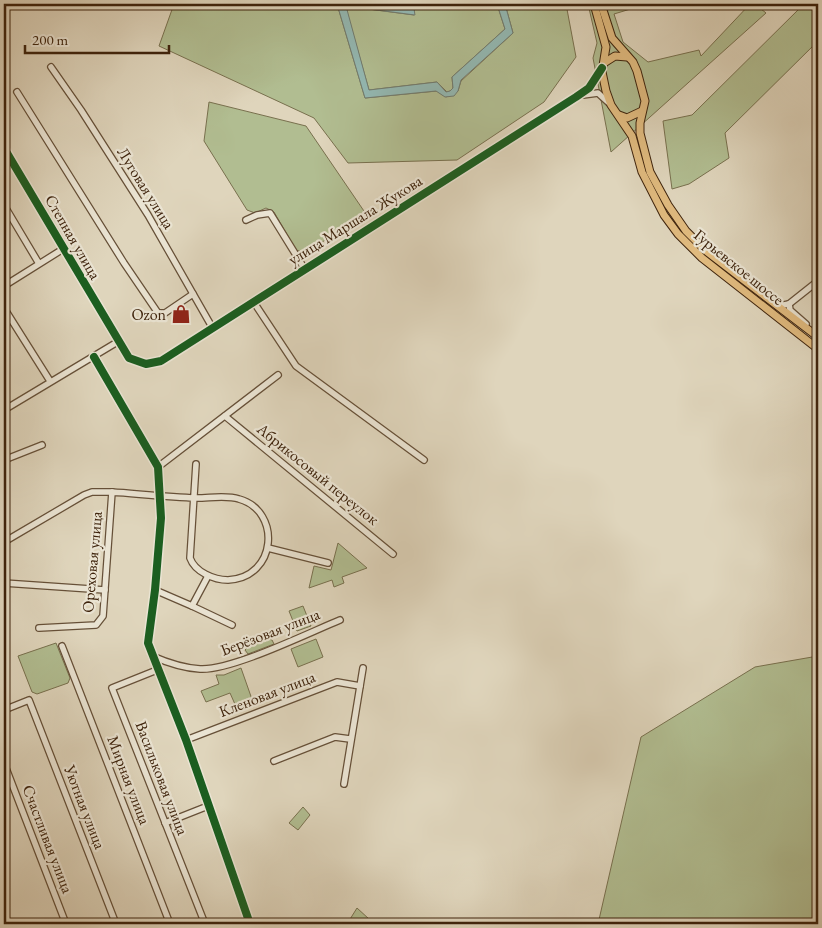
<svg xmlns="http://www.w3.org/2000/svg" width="822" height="928" viewBox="0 0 822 928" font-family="'EB Garamond',serif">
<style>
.green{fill:#b1bd91;stroke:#78704e}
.water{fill:#93b8b2;stroke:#717c70}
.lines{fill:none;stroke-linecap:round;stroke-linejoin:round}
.minor-casing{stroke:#665038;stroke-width:8}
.major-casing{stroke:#3e230c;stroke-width:9}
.minor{stroke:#eae4d3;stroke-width:5.5}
.major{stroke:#e0ba7e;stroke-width:7}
.cycleway-casing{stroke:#eae4d3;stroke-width:11}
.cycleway{stroke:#1b5e20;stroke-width:8}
.labels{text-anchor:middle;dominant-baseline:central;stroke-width:4.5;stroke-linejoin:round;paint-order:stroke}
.street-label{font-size:16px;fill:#3e230c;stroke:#eae4d3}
.poi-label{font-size:16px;fill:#3e230c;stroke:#eae4d3;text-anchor:end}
</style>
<rect width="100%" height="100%" fill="#dfd5bc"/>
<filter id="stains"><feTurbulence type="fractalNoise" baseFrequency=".004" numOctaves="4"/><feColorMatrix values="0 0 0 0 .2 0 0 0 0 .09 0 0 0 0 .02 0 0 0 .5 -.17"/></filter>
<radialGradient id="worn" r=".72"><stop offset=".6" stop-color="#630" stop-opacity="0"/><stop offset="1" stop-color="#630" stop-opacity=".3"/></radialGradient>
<g class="green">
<polygon points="174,4 337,4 365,98 437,91 446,97 458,91 461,81 513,33 505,4 566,4 576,57 544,102 457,160 348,163 314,118 159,46"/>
<polygon points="365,4 427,4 432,9 438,4 497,4 505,29 452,77 453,88 450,91 447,92 437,82 369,90 345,6 414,15 414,9"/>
<polygon points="588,4 647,4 614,14 623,42 648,62 699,50 701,56 750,4 755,4 766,13 611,152 593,58 597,43"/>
<polygon points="804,4 818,4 818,41 725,133 729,158 689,184 672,189 663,121 692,115"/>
<polygon points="209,102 306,126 366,214 305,253 296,250 274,212 266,208 255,213 247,210 204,141"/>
<polygon points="338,543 367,568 342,577 344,583 334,587 332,580 309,588 314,566 331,570"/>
<polygon points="303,606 311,626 297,631 289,611"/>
<polygon points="260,635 272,640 274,644 248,654 245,650"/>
<polygon points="316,639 323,657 298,667 291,649"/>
<polygon points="56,643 70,678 68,683 37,694 32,692 18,656"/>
<polygon points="818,656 818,924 598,924 641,737 755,667"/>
<polygon points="241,668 254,705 238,711 230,693 206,702 201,691 219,684 216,675 224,675"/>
<polygon points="303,807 310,815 298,830 289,823"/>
<polygon points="357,908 369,919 363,924 347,924"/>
</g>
<polygon class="water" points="337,4 365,4 414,9 415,15 346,6 369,90 437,82 446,92 450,91 453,88 452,77 505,29 497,4 505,4 513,33 461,80 458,91 454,96 445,97 436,91 365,98"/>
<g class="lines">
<g class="minor-casing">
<g id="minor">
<polyline points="51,67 81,110 148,215 212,327"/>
<polyline points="17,92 124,263 158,313 165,313 193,294"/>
<polyline points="583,95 598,93 609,103"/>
<polyline points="4,148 129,358 146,364 161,361 576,97 589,88 602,68"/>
<polyline points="4,205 38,262"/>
<polyline points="246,220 257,215 270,213 304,268"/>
<polyline points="4,286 63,249"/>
<polyline points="253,301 296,366 424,460"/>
<polyline points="789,304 790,310 806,324"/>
<polyline points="778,306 789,304 818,281"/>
<polyline points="4,308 50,381"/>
<polyline points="94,357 158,467 161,518 155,590 148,643 186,740 250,924"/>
<polyline points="4,410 119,341"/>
<polyline points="225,416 393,554"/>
<polyline points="4,460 42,445"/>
<polyline points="158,467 278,375"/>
<polyline points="4,542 84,495 92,492 112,492"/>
<polyline points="268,548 328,563"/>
<polyline points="4,583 105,590"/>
<polyline points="155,590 192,606 208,576"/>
<polyline points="192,606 232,625"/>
<path d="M39 628 96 625 103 616 112 492C140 494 169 497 197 498 210 498 227 495 239 499 282 511 277 578 228 580 214 580 195 572 190 558L196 464"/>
<polyline points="62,646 170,924"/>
<path d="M152 656C168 663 182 668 200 669 231 671 308 633 340 620"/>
<polyline points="157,670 112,688 205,924"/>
<polyline points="4,710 29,700 116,924"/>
<polyline points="186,740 337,682 360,686"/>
<polyline points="274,761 335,737 350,739"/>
<polyline points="4,763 66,924"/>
<polyline points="344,784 363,668"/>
<polyline points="165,823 208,806"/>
<polyline points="4,922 5,924"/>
</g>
</g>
<g class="major-casing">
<g id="major">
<polyline points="594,4 606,47 602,72 606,91 611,105 632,136 642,172 664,215 678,234 702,258 818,349"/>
<polyline points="601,4 612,38 633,62 637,71 645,101 640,123 640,133 650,172 668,205 686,231 706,251 818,337"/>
<polyline points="604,63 615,56 627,57"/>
<polyline points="619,115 627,118 642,111"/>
</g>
</g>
<use href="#minor" class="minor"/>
<use href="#major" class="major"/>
<g class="cycleway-casing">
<g id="cycleway">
<polyline points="4,148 129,358 146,364 161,361 576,97 589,88 602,68"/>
<polyline points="94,357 158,467 161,518 155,590 148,643 186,740 250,924"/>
</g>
</g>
<use href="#cycleway" class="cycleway"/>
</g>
<defs>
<g id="shop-bare" transform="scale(1.5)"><path d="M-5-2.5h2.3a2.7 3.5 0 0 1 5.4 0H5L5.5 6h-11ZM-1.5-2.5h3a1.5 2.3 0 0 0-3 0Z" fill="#8f2418" stroke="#eae4d3" stroke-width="2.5" paint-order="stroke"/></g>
</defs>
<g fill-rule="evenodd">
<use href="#shop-bare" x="181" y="314"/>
</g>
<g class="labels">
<g class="street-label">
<text transform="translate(146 188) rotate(58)">Луговая улица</text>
<text transform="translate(355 220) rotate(-32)">улица Маршала Жукова</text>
<text transform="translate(73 237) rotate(60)">Степная улица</text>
<text transform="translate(739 267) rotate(39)">Гурьевское шоссе</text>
<text transform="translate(318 474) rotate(39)">Абрикосовый переулок</text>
<text transform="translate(92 562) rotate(-85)">Ореховая улица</text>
<text transform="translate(270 632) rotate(-21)">Берёзовая улица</text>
<text transform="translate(267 694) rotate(-21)">Кленовая улица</text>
<text transform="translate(162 778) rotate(69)">Васильковая улица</text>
<text transform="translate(129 780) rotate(69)">Мирная улица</text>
<text transform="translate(85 807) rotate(69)">Уютная улица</text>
<text transform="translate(48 839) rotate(69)">Счастливая улица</text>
</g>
<g class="poi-label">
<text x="166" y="314">Ozon</text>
</g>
</g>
<rect width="822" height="928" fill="none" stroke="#dfd5bc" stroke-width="20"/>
<rect x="5" y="5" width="812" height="918" fill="none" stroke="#3e230c" stroke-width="2.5"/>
<rect x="10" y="10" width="802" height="908" fill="none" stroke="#3e230c"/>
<path d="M25 45v8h144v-8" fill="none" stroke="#3e230c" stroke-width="2.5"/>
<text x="32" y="45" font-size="15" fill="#3e230c" stroke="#eae4d3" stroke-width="4" paint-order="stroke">200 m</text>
<rect width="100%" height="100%" filter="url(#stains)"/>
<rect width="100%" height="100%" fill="url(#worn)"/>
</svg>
